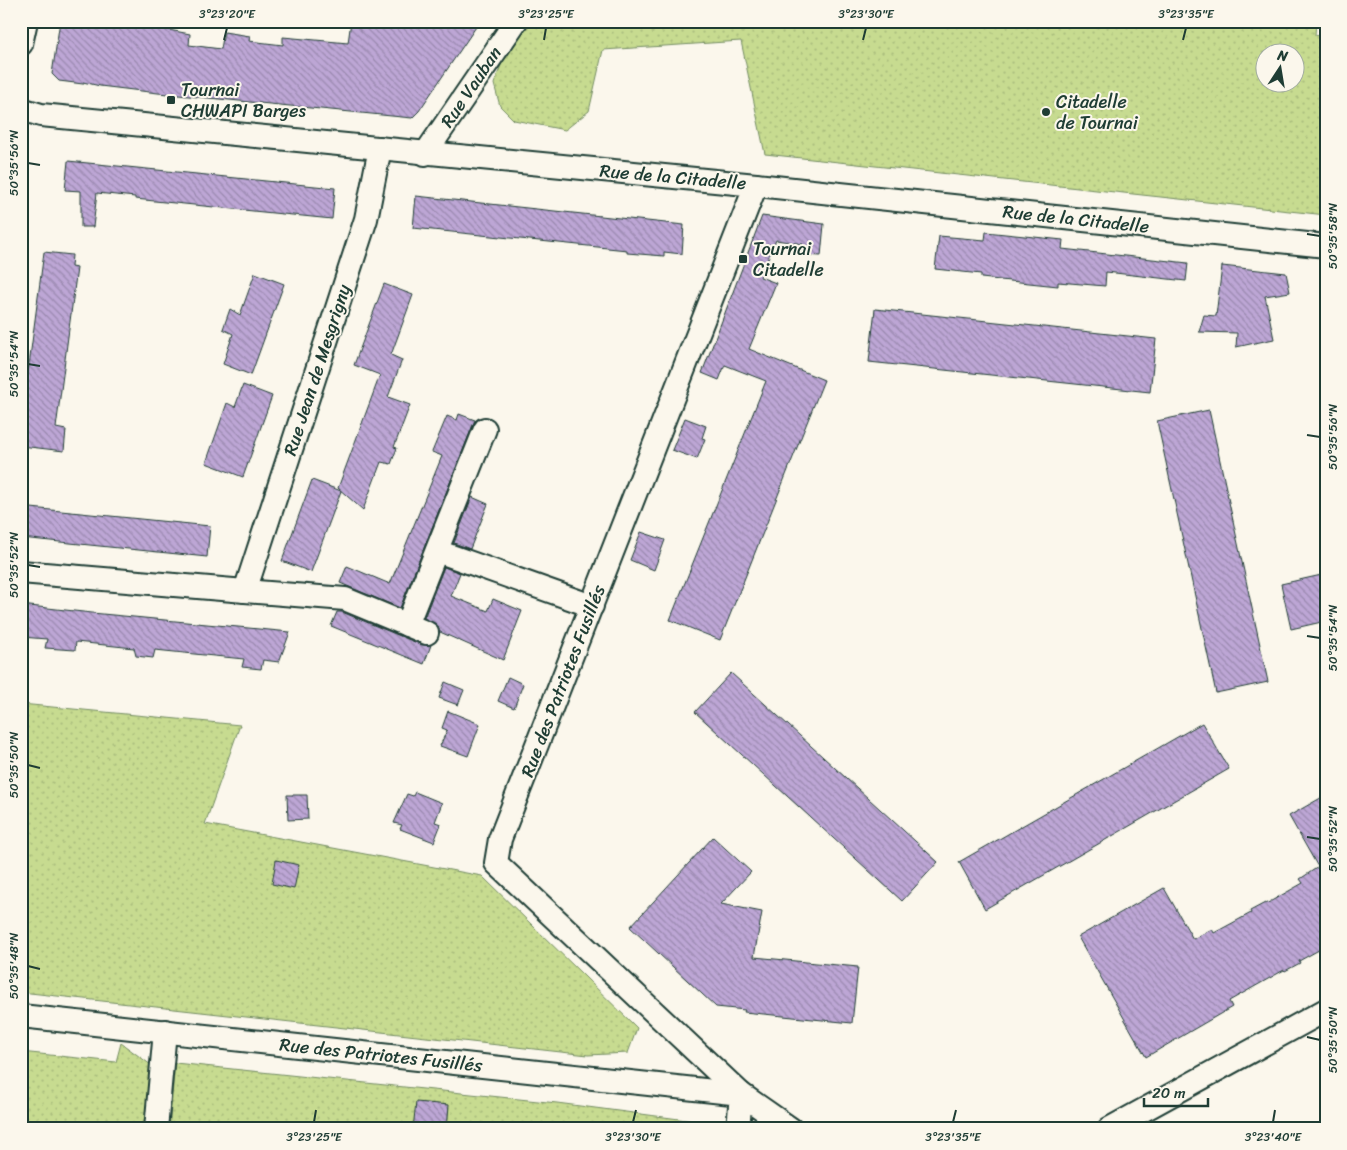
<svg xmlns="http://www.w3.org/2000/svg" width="1347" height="1150" viewBox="0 0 1347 1150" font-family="Sriracha,sans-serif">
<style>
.grass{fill:url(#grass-dots);stroke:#738c62;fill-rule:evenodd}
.building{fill:url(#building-back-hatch);stroke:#1f3d34}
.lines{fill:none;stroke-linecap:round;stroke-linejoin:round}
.minor-casing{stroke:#1f3d34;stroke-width:26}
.minor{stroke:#fbf7ec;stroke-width:22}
.ticks{fill:none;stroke:#1f3d34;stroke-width:2}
.poi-dot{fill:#1f3d34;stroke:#fbf7ec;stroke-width:2}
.labels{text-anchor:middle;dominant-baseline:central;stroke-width:4;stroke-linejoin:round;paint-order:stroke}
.street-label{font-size:18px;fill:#1f3d34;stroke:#fbf7ec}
.poi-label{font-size:18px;fill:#1f3d34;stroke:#fbf7ec;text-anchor:start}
.neatline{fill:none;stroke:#1f3d34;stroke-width:2}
.ticks-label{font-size:12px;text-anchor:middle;fill:#1f3d34}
</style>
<defs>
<pattern id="grass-dots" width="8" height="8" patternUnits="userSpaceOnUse" patternTransform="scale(1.25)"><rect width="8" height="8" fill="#c7db90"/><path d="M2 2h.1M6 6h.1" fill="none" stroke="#aabd7d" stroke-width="1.8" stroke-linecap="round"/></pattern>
<pattern id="building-back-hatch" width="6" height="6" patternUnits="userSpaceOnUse" patternTransform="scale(1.25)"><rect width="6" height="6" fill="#bda6d5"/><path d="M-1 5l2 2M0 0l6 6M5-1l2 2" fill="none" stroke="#9988ae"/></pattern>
</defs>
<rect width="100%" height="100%" fill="#fbf7ec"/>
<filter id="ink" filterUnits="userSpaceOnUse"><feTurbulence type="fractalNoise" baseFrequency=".02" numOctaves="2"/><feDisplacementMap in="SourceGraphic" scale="10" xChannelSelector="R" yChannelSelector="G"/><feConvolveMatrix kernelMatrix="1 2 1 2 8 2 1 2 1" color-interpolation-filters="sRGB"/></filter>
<g filter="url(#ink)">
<g class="grass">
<path d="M530 21H1316L1315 35 1326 37V215L765 154 741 41 603 50 589 111 565 130 514 120 500 106 494 84 504 57ZM1264 52H1294V82H1264Z"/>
<polygon points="21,704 240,725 205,824 482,876 637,1028 628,1053 588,1055 21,992"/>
<polygon points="121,1043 151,1065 145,1129 21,1129 21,1052 116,1062"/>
<polygon points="175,1063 557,1103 725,1125 724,1129 169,1129"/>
</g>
<g class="building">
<polygon points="60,21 103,22 169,30 190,34 189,45 221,49 224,32 250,36 249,41 283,45 283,37 348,43 351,21 480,21 419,111 412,118 158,93 100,86 83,82 83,84 59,81 52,74"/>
<polygon points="68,161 335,188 332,219 135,199 135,197 97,193 93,227 81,227 81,191 65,190"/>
<polygon points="416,196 684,225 682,254 664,252 664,256 627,253 627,250 413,228"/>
<polygon points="762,216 824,224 821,256 802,255 803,244 776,240 760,277 776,283 749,349 824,380 720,640 670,620 766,381 725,365 719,380 702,373"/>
<polygon points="986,232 1063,240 1062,249 1188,263 1186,281 1106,272 1105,286 1058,282 1058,286 981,278 981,274 935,269 939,236 985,240"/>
<polygon points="44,252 72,255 71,267 77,268 56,428 66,430 64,451 21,446 21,425"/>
<polygon points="1222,266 1286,273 1290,292 1265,296 1274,339 1236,347 1237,333 1199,332 1204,315 1216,316"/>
<polygon points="255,273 284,284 251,375 223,364 233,334 223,329 230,309 240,315"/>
<polygon points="384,284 413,295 391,355 402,360 388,397 410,405 394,447 397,448 391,464 381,462 363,510 338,488 380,375 354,365"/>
<polygon points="875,309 1156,339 1150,392 869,362"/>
<polygon points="243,385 272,396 243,477 206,463 227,403 235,407"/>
<polygon points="1209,410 1268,682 1216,693 1157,421"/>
<polygon points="459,414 475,420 400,608 340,583 347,566 390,584 442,456 432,452 447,416 457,420"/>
<polygon points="685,418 706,426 702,438 705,439 697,459 672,450"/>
<polygon points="312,480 341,491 311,572 282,561"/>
<polygon points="472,497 488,504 470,549 454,543"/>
<polygon points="21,507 210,526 207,557 21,538"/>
<polygon points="641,532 665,540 654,570 630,560"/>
<polygon points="444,567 460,573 451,596 488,611 493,599 522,611 503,660 440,632 437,625 424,618"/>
<polygon points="1326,574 1326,621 1291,629 1281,584"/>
<polygon points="21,605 92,613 290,632 279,662 263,660 261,669 242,667 244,659 204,655 155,650 153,658 136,656 134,648 76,642 75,650 45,648 47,639 21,637"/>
<polygon points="337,612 342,612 422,645 431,645 424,664 331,626"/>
<polygon points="731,673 938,862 902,901 695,712"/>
<polygon points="508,677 523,684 514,708 498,701"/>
<polygon points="445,682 464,690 458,705 439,698"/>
<polygon points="448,711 480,724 468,756 440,746 447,730 442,728"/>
<polygon points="1202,723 1229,769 985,909 959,862"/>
<polygon points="415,792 442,803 435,822 441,824 434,842 400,829 402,825 394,823 407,794 413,796"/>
<polygon points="287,795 307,795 308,819 288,820"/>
<polygon points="1326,795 1326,946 1299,961 1300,963 1285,971 1284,970 1229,1001 1232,1007 1146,1057 1078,937 1164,888 1193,939 1212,929 1214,933 1251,913 1250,911 1265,903 1266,904 1303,883 1300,879 1318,867 1289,816"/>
<polygon points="713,837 751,872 721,904 762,912 754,957 858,967 852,1023 744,1012 745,1010 716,1007 630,927"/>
<polygon points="276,860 299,865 294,889 272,884"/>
<polygon points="416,1102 449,1105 447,1129 413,1129"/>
</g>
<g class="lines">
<g class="minor-casing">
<g id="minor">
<polyline points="21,44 26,21"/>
<polyline points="21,109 41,115 756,185 1326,246"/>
<polyline points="425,154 516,21"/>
<polyline points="756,185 500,839 496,863 741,1094 791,1129"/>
<polyline points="437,551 592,606"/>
<polyline points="21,572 245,591 366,219 380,148"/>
<polyline points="245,591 345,599 427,633"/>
<polyline points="407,625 485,429"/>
<polyline points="21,1016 741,1094 738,1129"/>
<polyline points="156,1129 165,1031"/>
<polyline points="1109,1129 1326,1010"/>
</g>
</g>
<use href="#minor" class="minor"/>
</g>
</g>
<path class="ticks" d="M224 40 227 28M544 40 546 28M863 40 866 28M1183 40 1186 28M28 163 40 165M1307 234 1320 236M28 364 40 366M1307 435 1320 437M28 565 40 567M1307 636 1320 638M28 765 40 768M1307 837 1320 839M28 966 40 969M1307 1037 1320 1040M314 1122 316 1110M633 1122 636 1110M953 1122 956 1110M1273 1122 1275 1110"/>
<g class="poi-dot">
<rect x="166" y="95" width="10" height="10" rx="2.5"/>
<circle cx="1046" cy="112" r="5"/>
<rect x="738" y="254" width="10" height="10" rx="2.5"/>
</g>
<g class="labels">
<g class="street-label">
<text transform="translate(471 87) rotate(-56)">Rue Vauban</text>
<text transform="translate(673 177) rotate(5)">Rue de la Citadelle</text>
<text transform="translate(1076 219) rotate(6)">Rue de la Citadelle</text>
<text transform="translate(317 370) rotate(-72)">Rue Jean de Mesgrigny</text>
<text transform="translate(563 681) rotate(-69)">Rue des Patriotes Fusillés</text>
<text transform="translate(381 1055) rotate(6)">Rue des Patriotes Fusillés</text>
</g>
<g class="poi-label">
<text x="181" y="90">Tournai<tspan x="181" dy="21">CHWAPI Barges</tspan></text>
<text x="1056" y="102">Citadelle<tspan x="1056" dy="21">de Tournai</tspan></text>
<text x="753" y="249">Tournai<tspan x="753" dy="21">Citadelle</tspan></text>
</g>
</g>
<rect width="1347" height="1150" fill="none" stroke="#fbf7ec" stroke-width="55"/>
<g transform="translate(1280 68) rotate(12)"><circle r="24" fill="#fbf7ec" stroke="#a3ada2"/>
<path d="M0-4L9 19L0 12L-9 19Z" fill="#1f3d34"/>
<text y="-8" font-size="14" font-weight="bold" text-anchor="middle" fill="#1f3d34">N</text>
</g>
<path d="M1144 1098v8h64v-8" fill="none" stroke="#1f3d34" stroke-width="2.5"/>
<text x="1152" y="1098" font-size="15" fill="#1f3d34" stroke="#fbf7ec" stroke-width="4" paint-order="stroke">20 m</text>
<rect x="28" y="28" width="1292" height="1094" class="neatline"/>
<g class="ticks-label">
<text x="227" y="18">3°23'20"E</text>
<text x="546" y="18">3°23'25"E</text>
<text x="866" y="18">3°23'30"E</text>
<text x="1186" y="18">3°23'35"E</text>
<text transform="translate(14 163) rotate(-90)" y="4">50°35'56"N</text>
<text transform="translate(1333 236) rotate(-90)" y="4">50°35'58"N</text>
<text transform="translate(14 364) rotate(-90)" y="4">50°35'54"N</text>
<text transform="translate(1333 437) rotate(-90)" y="4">50°35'56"N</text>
<text transform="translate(14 565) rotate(-90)" y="4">50°35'52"N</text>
<text transform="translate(1333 638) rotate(-90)" y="4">50°35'54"N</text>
<text transform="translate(14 765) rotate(-90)" y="4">50°35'50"N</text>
<text transform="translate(1333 839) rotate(-90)" y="4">50°35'52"N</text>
<text transform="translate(14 966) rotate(-90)" y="4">50°35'48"N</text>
<text transform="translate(1333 1040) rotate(-90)" y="4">50°35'50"N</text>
<text x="314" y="1141">3°23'25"E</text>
<text x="633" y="1141">3°23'30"E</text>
<text x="953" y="1141">3°23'35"E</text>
<text x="1273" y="1141">3°23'40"E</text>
</g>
</svg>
